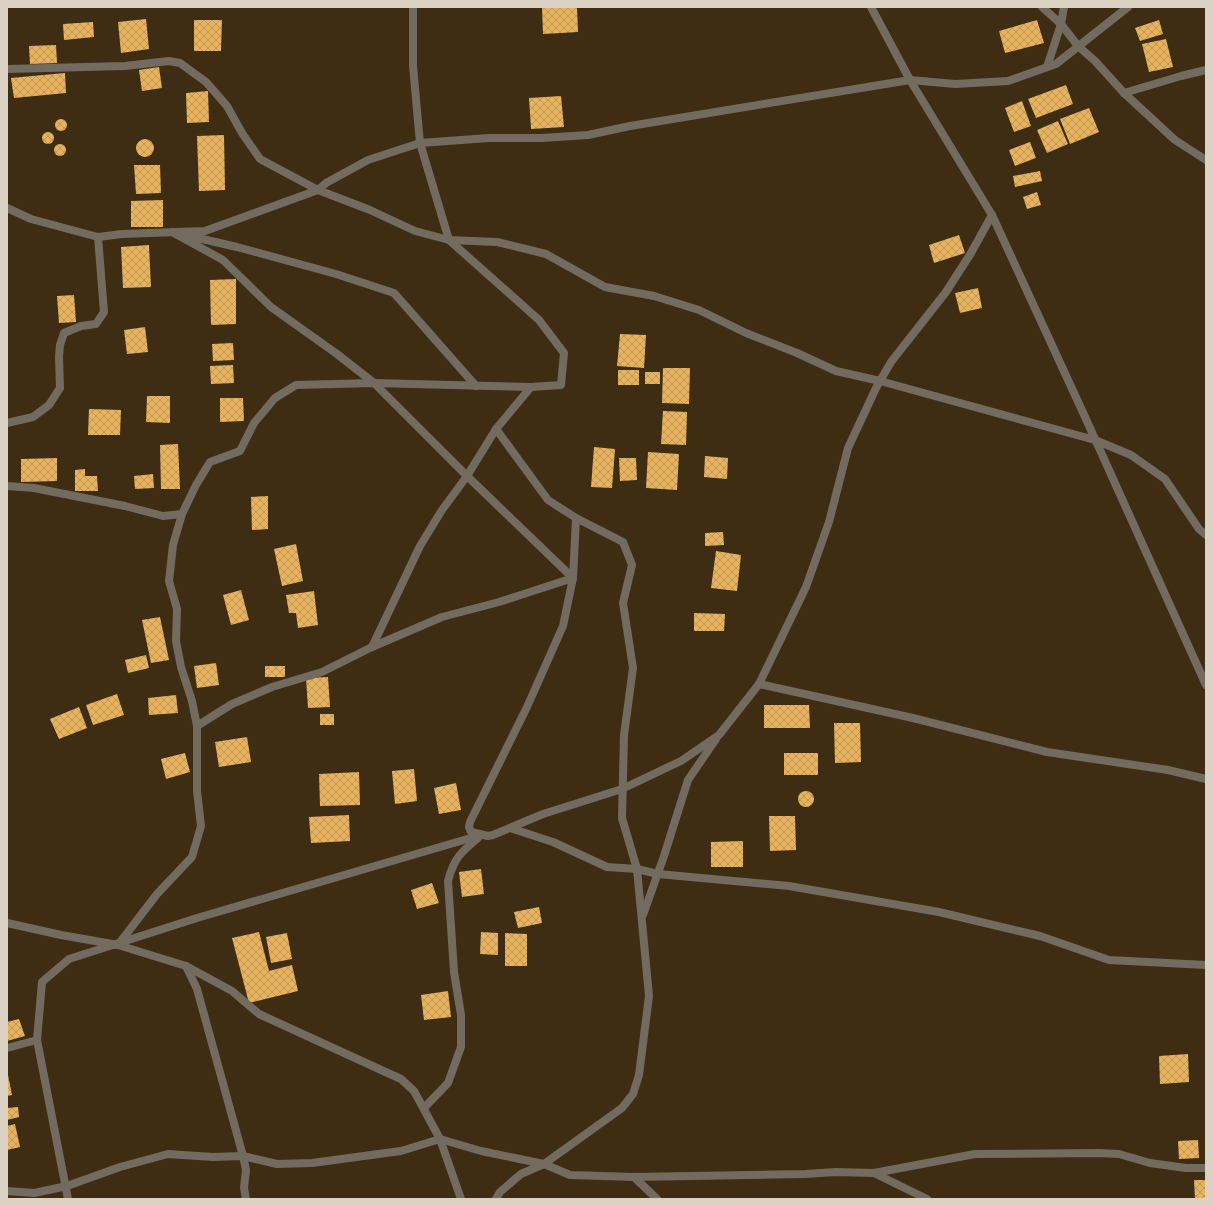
<svg xmlns="http://www.w3.org/2000/svg" width="1213" height="1206" viewBox="0 0 1213 1206" font-family="Helvetica,sans-serif">
<style>
.building{fill:url(#building-cross-hatch)}
.lines{fill:none;stroke-linecap:round;stroke-linejoin:round}
.minor{stroke:#736b5f;stroke-width:8}
</style>
<defs>
<pattern id="building-cross-hatch" width="8" height="8" patternUnits="userSpaceOnUse"><rect width="8" height="8" fill="#e8b35f"/><path d="M0 0l8 8M0 8l8-8" fill="none" stroke="#be9656"/></pattern>
</defs>
<rect width="100%" height="100%" fill="#3e2d13"/>
<g class="building">
<polygon points="542,7 577,7 578,32 543,34"/>
<polygon points="146,19 149,49 121,53 118,22"/>
<polygon points="194,20 222,20 221,51 194,51"/>
<polygon points="1037,20 1044,43 1005,53 999,31"/>
<polygon points="1159,20 1163,34 1140,41 1135,28"/>
<polygon points="93,22 94,37 64,40 63,24"/>
<polygon points="1166,39 1173,67 1149,72 1142,44"/>
<polygon points="56,45 57,63 30,64 29,46"/>
<polygon points="159,67 162,88 142,91 139,70"/>
<polygon points="65,73 66,93 14,98 11,78"/>
<polygon points="1066,85 1073,104 1036,118 1028,99"/>
<polygon points="208,91 209,122 187,123 186,93"/>
<polygon points="561,96 564,127 531,129 529,98"/>
<polygon points="1022,101 1031,126 1014,132 1005,108"/>
<polygon points="1089,108 1099,132 1070,144 1060,119"/>
<circle cx="61" cy="125" r="6"/>
<polygon points="1058,121 1068,144 1047,153 1037,130"/>
<circle cx="48" cy="138" r="6"/>
<polygon points="224,135 225,190 199,191 197,136"/>
<circle cx="145" cy="148" r="9"/>
<polygon points="1030,142 1036,158 1015,166 1009,150"/>
<circle cx="60" cy="150" r="6"/>
<polygon points="134,165 160,165 161,193 136,194"/>
<polygon points="1040,171 1042,181 1015,187 1013,176"/>
<polygon points="1037,192 1041,205 1027,209 1023,197"/>
<polygon points="163,200 163,227 131,227 131,201"/>
<polygon points="959,235 965,253 934,263 929,245"/>
<polygon points="149,245 151,287 123,288 121,247"/>
<polygon points="236,279 236,324 211,325 210,280"/>
<polygon points="978,288 982,308 960,313 955,293"/>
<polygon points="74,295 76,322 59,323 57,296"/>
<polygon points="145,327 148,352 127,354 124,330"/>
<polygon points="620,334 646,335 644,368 617,366"/>
<polygon points="233,343 234,360 213,361 212,344"/>
<polygon points="233,365 234,383 211,384 210,366"/>
<polygon points="663,368 690,368 689,404 662,403"/>
<rect x="618" y="370" width="21" height="15"/>
<rect x="645" y="372" width="15" height="12"/>
<polygon points="147,396 170,396 170,423 146,422"/>
<polygon points="220,398 243,398 244,421 220,422"/>
<polygon points="89,409 121,410 120,435 88,435"/>
<polygon points="663,411 687,412 686,445 661,444"/>
<polygon points="178,444 180,489 161,489 160,445"/>
<polygon points="594,447 615,449 612,488 591,487"/>
<polygon points="648,452 679,454 677,490 646,488"/>
<polygon points="705,456 728,458 727,479 704,477"/>
<polygon points="57,458 57,481 21,482 21,459"/>
<polygon points="619,458 636,458 637,480 620,481"/>
<polygon points="85,469 85,476 97,476 98,491 75,491 75,470"/>
<polygon points="153,474 154,488 135,489 134,476"/>
<polygon points="268,496 268,529 252,530 251,497"/>
<polygon points="723,532 724,545 705,546 705,533"/>
<polygon points="296,544 303,581 282,586 274,549"/>
<polygon points="716,551 741,555 737,591 711,588"/>
<polygon points="241,590 249,620 231,625 223,595"/>
<polygon points="314,591 318,625 298,628 296,613 289,613 286,595"/>
<polygon points="694,613 725,614 724,631 694,631"/>
<polygon points="160,617 169,660 151,663 142,620"/>
<polygon points="146,655 149,668 128,673 125,660"/>
<polygon points="216,663 219,685 197,688 194,666"/>
<rect x="265" y="666" width="20" height="11"/>
<polygon points="328,677 330,707 308,708 306,678"/>
<polygon points="117,694 124,715 93,725 86,705"/>
<polygon points="176,695 178,713 149,715 148,698"/>
<polygon points="764,705 809,705 810,728 764,728"/>
<polygon points="79,707 87,728 59,739 50,719"/>
<rect x="320" y="714" width="14" height="11"/>
<polygon points="834,723 860,723 861,762 835,763"/>
<polygon points="247,737 251,762 219,767 215,742"/>
<polygon points="185,753 190,772 166,779 161,759"/>
<rect x="784" y="753" width="34" height="22"/>
<polygon points="414,769 417,801 395,804 392,771"/>
<polygon points="359,772 360,805 320,806 319,774"/>
<polygon points="456,783 461,810 439,814 434,788"/>
<circle cx="806" cy="799" r="8"/>
<polygon points="349,815 350,841 311,843 309,817"/>
<polygon points="769,816 795,816 796,850 770,851"/>
<polygon points="743,841 743,867 711,867 711,842"/>
<polygon points="481,869 484,894 462,897 459,872"/>
<polygon points="432,883 439,903 417,909 411,890"/>
<polygon points="539,907 542,923 518,928 514,912"/>
<polygon points="259,932 269,971 292,965 298,991 249,1003 232,938"/>
<polygon points="481,932 498,933 498,955 480,954"/>
<polygon points="287,933 292,959 271,963 266,937"/>
<polygon points="505,933 527,934 527,966 505,966"/>
<polygon points="448,991 451,1017 424,1020 421,995"/>
<polygon points="19,1019 25,1036 7,1041 7,1022"/>
<polygon points="1188,1054 1189,1082 1160,1084 1159,1056"/>
<polygon points="8,1075 12,1095 7,1096 7,1076"/>
<polygon points="18,1107 19,1117 7,1120 7,1108"/>
<polygon points="15,1124 20,1147 7,1150 7,1126"/>
<polygon points="1198,1140 1199,1158 1179,1159 1178,1141"/>
<polygon points="1194,1180 1206,1180 1206,1198 1195,1199"/>
</g>
<g class="lines">
<g class="minor">
<polyline points="413,7 413,66 420,143 449,240 539,320 564,353 561,385 531,387 496,429 548,500 576,518 573,578 563,626 527,707 470,822 469,827 471,832 488,836 493,835 543,814 622,789 681,761 719,735 759,684 806,587 829,522 848,448 876,388 891,362 946,292 971,253 992,215"/>
<polyline points="871,7 910,80 992,215 1086,419 1206,685"/>
<polyline points="1042,7 1061,24 1078,46 1095,61 1124,93 1175,140 1206,160"/>
<polyline points="1047,67 1061,24 1064,7"/>
<polyline points="7,69 125,66 169,61 180,63 206,82 227,106 242,133 260,159 318,190 370,210 415,231 449,240 497,242 546,254 605,287 654,296 699,310 746,333 797,353 836,371 880,381 1095,440 1131,455 1165,479 1199,529 1206,535"/>
<polyline points="1124,93 1181,76 1206,70"/>
<polyline points="7,208 31,219 98,237 122,234 205,231 318,190 326,183 368,160 420,143 489,138 542,138 588,135 630,126 910,80 955,84 1008,81 1056,64 1128,7"/>
<polyline points="7,423 33,417 49,405 60,388 59,356 60,345 64,333 81,326 96,324 104,312 98,237"/>
<polyline points="7,486 34,488 125,506 163,516 182,514 196,485 210,462 240,451 254,423 275,398 296,385 374,383 531,387"/>
<polyline points="182,514 173,545 169,581 177,609 176,641 181,667 192,701 197,726"/>
<polyline points="372,647 420,546 442,510 467,476 496,429"/>
<polyline points="759,684 913,718 1047,752 1168,770 1206,779"/>
<polyline points="510,828 553,842 607,867 637,869 658,874 789,886 939,912 1040,936 1109,960 1206,965"/>
<polyline points="643,915 664,856 688,780 716,739"/>
<polyline points="7,923 61,935 118,945 186,966 232,991 259,1014 401,1079 414,1091 440,1139 461,1199"/>
<polyline points="118,945 157,894 192,857 201,826 197,791 197,726 232,704 272,687 322,672 372,647 442,617 499,602 573,578 467,476 374,383 337,354 271,307 223,260 172,232 237,247 336,274 394,293 476,386"/>
<polyline points="186,966 197,989 243,1156 246,1170 244,1188 246,1199"/>
<polyline points="37,1040 68,1199"/>
<polyline points="7,1048 37,1040 42,982 69,959 197,918 481,835"/>
<path d="M424 1108 448 1083 461 1047V1015L454 972 448 881C454 858 461 852 478 838"/>
<polyline points="874,1173 927,1199"/>
<polyline points="634,1177 657,1199"/>
<polyline points="7,1191 34,1193 67,1186 120,1167 168,1154 213,1157 243,1156 277,1164 312,1163 401,1151 440,1139 481,1151 544,1164 570,1175 634,1177 805,1174 836,1172 874,1173 975,1154 1100,1153 1119,1154 1150,1163 1186,1168 1206,1168"/>
<polyline points="496,1199 500,1192 521,1174 544,1164 622,1108 633,1094 639,1075 649,996 637,869 622,818 624,735 633,668 623,603 632,565 623,542 576,518"/>
</g>
</g>
<rect width="1213" height="1206" fill="none" stroke="#dcd2c3" stroke-width="16"/>
</svg>
